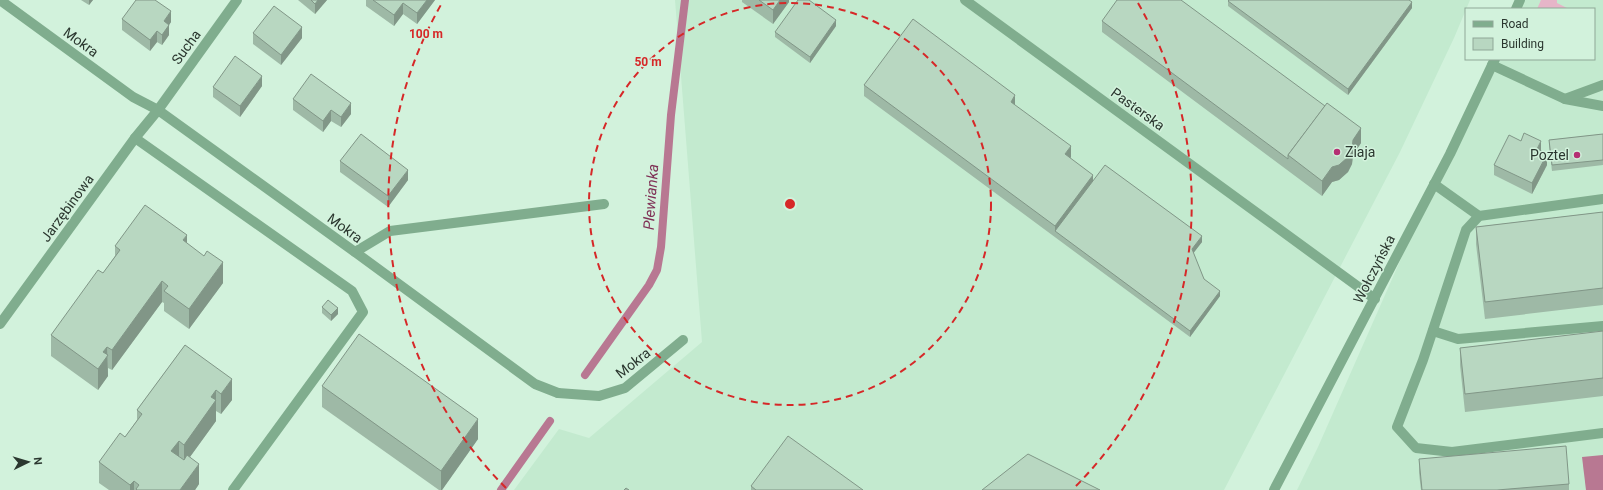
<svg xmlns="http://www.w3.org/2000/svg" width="1603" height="490" viewBox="0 0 1603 490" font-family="Roboto,sans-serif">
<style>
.built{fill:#c3eacf}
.green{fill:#e6b5c8}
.water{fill:#b87892}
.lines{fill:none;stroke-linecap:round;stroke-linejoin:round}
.stream{stroke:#b87892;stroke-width:8}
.service{stroke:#80ad8e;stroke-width:10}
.minor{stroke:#80ad8e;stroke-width:10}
.tertiary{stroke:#80ad8e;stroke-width:10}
.wall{fill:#9eb9a6}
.shaded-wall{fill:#819687}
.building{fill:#b8d7c1;stroke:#819687}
.ring{fill:none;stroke:#d62828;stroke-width:2;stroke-dasharray:7 5}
.poi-dot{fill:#b52f73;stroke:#d2f2dc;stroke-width:1.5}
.labels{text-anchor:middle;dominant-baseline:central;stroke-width:3;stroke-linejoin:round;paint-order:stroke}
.street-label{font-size:14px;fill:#2b372f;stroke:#d2f2dc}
.poi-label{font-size:14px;fill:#2b372f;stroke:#d2f2dc;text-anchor:start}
.water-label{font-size:15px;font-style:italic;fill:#7f3055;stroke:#d2f2dc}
.centre{fill:#d62828;stroke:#d2f2dc;stroke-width:2}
.ring-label{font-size:12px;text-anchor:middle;font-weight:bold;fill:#d62828;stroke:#d2f2dc;stroke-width:3;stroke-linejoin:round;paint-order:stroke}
</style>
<rect width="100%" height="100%" fill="#d2f2dc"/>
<g class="built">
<polygon points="675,0 1470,0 1454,38 1400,152 1224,490 514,490 559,429 589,438 702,342"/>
<polygon points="1515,0 1603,0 1603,490 1297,490 1318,447 1489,59 1594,59 1594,9 1511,9"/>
</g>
<polygon class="green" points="1541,0 1557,0 1557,3 1567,8 1537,9"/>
<polygon class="water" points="1603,455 1603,490 1586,490 1582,457"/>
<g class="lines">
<g class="stream">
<polyline points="585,375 649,285 657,270 661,247 671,115 685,0"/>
<polyline points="501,490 550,421"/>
</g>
<g class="service">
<polyline points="1492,65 1565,99 1603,106"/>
<polyline points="1565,99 1603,85"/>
<polyline points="135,138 352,291 363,312 233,490"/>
<polyline points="1434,184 1479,216"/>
<polyline points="1603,199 1479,216 1466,230 1423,360 1397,427 1416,448 1452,452 1603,433"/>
<polyline points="355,252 390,231 604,204"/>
<polyline points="1433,331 1458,339 1603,326"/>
<polyline points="558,393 599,396 625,388 683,340"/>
</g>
<g class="minor">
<polyline points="0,0 133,97 158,110 355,252 535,384 558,393"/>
<polyline points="965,0 1375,299"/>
<polyline points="0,324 135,138 158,110 237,0"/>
</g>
<g class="tertiary">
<polyline points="1516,9 1520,0"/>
<polyline points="1274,490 1450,154 1495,59"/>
</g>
</g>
<g class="wall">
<polygon points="81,0 93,0 89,5"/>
<polygon points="298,0 327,0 315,14"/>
<polygon points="366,0 435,0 417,24 403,14 394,26 366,6"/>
<polygon points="742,0 789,0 789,2 773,24 742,2"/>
<polygon points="1228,1 1412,8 1348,95 1228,6"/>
<polygon points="122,19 171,22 169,25 169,35 162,45 157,42 150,51 122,30"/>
<polygon points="1102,21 1361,143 1353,155 1352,164 1348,172 1339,180 1332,182 1322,196 1102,32"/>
<polygon points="836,26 810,63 775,37 775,32"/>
<polygon points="253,33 302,38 281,65 253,44"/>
<polygon points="864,85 1071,157 1070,158 1093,181 1202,242 1193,253 1204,279 1220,296 1190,337 864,96"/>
<polygon points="262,86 240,117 213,97 213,87"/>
<polygon points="293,99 351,114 341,127 331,121 323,132 293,110"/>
<polygon points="1603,134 1603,165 1552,171 1549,145 1549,140"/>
<polygon points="1541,151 1547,165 1532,194 1494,175 1494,165"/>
<polygon points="340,161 408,180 388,207 340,172"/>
<polygon points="1603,212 1603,305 1485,319 1476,244 1476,227"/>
<polygon points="187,243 223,283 189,329 164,311 164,303 162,302 112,370 108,368 108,376 98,390 51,356 51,335 103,273 115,256 115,246"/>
<polygon points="322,307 338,314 331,321 322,313"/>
<polygon points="1603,331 1603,396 1465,412 1460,365 1460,348"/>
<polygon points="185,345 232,400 221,414 216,411 216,421 190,457 199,484 195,490 109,490 99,483 99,462 125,437 137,420 137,410"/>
<polygon points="322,386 478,439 442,490 439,490 322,407"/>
<polygon points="1419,459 1569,484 1569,490 1421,490 1419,473"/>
<polygon points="751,486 863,490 751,490"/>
</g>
<g class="shaded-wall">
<polygon points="89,0 93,0 89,5"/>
<polygon points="318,0 327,0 315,14 315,4"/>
<polygon points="427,0 435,0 417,24 417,13"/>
<polygon points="780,0 789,0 789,2 773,24 773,10"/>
<polygon points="1412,2 1412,8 1348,95 1348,89"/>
<polygon points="403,3 403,14 394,26 394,15"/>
<polygon points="171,11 171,22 169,25 169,35 162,45 162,35 164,21"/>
<polygon points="836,20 836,26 810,63 810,57"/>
<polygon points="302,27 302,38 281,65 281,55"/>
<polygon points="157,31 157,42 150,51 150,40"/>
<polygon points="262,76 262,86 240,117 240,106"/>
<polygon points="1015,95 1015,106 1011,102"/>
<polygon points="351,103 351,114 341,127 341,117"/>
<polygon points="331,110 331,121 323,132 323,121"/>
<polygon points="1361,128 1361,143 1353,155 1352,164 1348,172 1339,180 1332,182 1322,196 1322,181"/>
<polygon points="1541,141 1541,152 1537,149"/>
<polygon points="1071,146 1071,157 1065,165 1065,154"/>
<polygon points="1547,154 1547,165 1532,194 1532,183"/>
<polygon points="408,170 408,180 388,207 388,196"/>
<polygon points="1093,175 1093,186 1055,231 1055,226"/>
<polygon points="187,235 187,256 183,240"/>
<polygon points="1202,236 1202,242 1192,255 1192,249"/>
<polygon points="223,262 223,283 189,329 189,309"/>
<polygon points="162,281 162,302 112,370 112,350"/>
<polygon points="1220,291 1220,296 1190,337 1190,331"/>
<polygon points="338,308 338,314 331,321 331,315"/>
<polygon points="107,347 108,376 98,390 98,369 103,352"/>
<polygon points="232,379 232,400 221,414 221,394"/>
<polygon points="216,390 216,421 184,465 184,445 211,397"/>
<polygon points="478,419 478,439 442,490 441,490 441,471"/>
<polygon points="179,441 179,462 171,451"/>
<polygon points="199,464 199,484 195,490 180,490"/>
<polygon points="134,481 134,490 130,490 130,485"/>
</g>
<g class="building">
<polygon points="136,0 155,0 171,11 164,21 169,25 162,35 157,31 150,40 122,19"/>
<polygon points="311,0 318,0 315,4"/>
<polygon points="373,0 427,0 417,13 403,3 394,15"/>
<polygon points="759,0 780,0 773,10"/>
<polygon points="798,0 809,0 836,20 810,57 775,32"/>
<polygon points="1117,0 1181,0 1325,106 1288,155 1288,159 1102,21"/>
<polygon points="1229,0 1409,0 1412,2 1348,89 1228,1"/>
<polygon points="274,6 302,27 281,55 253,33"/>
<polygon points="913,19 1015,95 1011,102 1071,146 1065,154 1093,175 1055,226 864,85"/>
<polygon points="235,56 262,76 240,106 213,87"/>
<polygon points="311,74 351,103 341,117 331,110 323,121 293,99"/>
<polygon points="1327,103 1361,128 1353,140 1352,149 1348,157 1339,165 1332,167 1322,181 1288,155"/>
<polygon points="1524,133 1541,141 1537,149 1547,154 1532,183 1494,165 1509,135 1521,141"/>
<polygon points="361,134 408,170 388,196 340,161"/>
<polygon points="1603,134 1603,160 1552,165 1549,140"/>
<polygon points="1105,165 1202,236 1192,249 1204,279 1220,291 1190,331 1055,231"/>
<polygon points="145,205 187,235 183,240 204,256 207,251 223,262 189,309 164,291 168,286 162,281 112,350 107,347 103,352 108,355 98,369 51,335 98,270 103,273 120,250 115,246"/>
<polygon points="1603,212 1603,288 1485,302 1476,227"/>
<polygon points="328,300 338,308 331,315 322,307"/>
<polygon points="1603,331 1603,378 1465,394 1460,348"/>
<polygon points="359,334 478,419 441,471 322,386"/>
<polygon points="185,345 232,379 221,394 216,390 211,397 216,400 184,445 179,441 171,451 184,460 187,455 199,464 180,490 137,490 136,489 139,485 134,481 130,485 99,462 120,433 125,437 142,414 137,410"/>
<polygon points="788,436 863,490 756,490 751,486"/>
<polygon points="1566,446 1569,484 1497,490 1422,490 1419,459"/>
<polygon points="1028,454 1100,490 982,490"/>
<polygon points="626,488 629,490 624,490"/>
</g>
<g class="ring">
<circle cx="790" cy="204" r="201"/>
<path d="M506 488A402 402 0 0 1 442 3M1138 3A402 402 0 0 1 1074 488"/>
</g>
<g class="poi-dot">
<circle cx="1337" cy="152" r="4"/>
<circle cx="1577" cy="155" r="4"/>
</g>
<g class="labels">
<g class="street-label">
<text transform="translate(81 42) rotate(36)">Mokra</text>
<text transform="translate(186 47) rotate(-54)">Sucha</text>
<text transform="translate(1138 109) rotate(36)">Pasterska</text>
<text transform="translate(67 208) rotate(-54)">Jarzębinowa</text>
<text transform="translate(345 228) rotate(36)">Mokra</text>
<text transform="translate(1374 269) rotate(-63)">Wołczyńska</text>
<text transform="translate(633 363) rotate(-38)">Mokra</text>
</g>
<g class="poi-label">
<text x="1345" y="152">Ziaja</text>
<text x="1569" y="155" text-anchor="end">Poztel</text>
</g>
<g class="water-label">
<text transform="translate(651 197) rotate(-86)">Plewianka</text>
</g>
</g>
<circle cx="790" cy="204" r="6" class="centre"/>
<g class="ring-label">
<text x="426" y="38">100 m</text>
<text x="648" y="66">50 m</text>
</g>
<rect x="1465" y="8" width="130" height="52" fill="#d2f2dc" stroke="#8fa797"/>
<rect x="1473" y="21" width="20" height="6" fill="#80ad8e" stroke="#8fa797"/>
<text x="1501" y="28" font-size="12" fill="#2b372f">Road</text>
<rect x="1473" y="38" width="20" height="12" fill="#b8d7c1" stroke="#8fa797"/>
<text x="1501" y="48" font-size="12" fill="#2b372f">Building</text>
<g transform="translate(28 462) rotate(85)" stroke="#d2f2dc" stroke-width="3" paint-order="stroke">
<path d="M0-3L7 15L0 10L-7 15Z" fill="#2b372f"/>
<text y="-6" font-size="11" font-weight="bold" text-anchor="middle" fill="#2b372f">N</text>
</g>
</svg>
